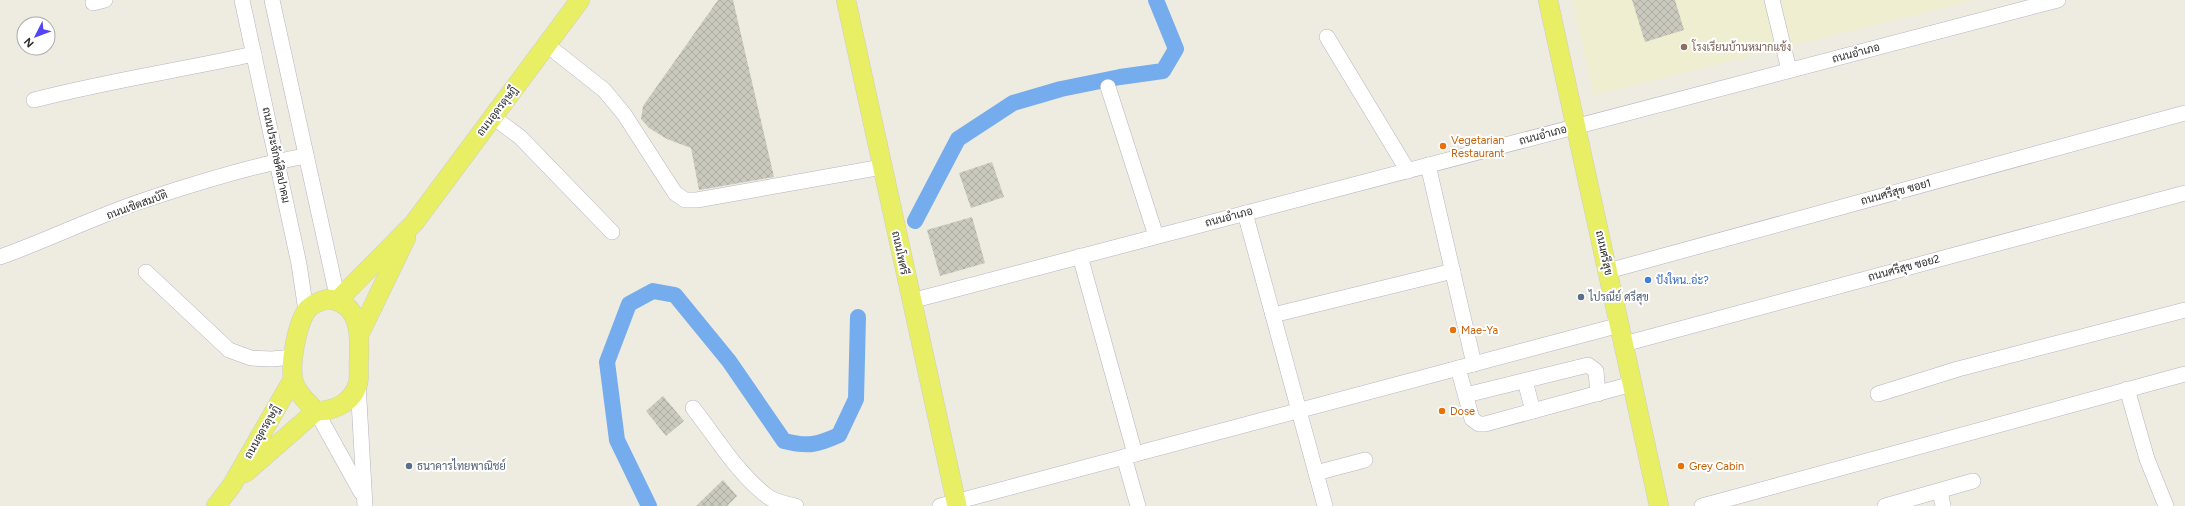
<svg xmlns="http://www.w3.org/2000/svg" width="2185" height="506" viewBox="0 0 2185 506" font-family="Figtree,Sarabun,sans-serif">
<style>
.education{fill:#efeed0}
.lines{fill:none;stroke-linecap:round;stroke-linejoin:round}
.canal{stroke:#75acee;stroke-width:16}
.building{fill:url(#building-cross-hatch)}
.minor-casing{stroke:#b5b3c0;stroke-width:16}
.major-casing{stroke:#cdcdcd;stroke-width:20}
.minor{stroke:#fff;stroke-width:15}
.major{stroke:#e8ef64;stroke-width:19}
.education-dot{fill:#8d6e63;stroke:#fff;stroke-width:1.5}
.food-dot{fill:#e8710a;stroke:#fff;stroke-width:1.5}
.shop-dot{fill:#3f7fe0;stroke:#fff;stroke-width:1.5}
.service-dot{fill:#5c6f8a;stroke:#fff;stroke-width:1.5}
.labels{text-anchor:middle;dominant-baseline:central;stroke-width:4;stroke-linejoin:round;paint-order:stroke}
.education-label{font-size:11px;fill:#785e54;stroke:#fff;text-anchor:start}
.street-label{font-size:11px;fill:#2d2d2d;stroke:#fff}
.food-label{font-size:11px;fill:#c56008;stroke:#fff;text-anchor:start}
.shop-label{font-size:11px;fill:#366cbe;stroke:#fff;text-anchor:start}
.service-label{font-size:11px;fill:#4e5e75;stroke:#fff;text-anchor:start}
</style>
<defs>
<pattern id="building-cross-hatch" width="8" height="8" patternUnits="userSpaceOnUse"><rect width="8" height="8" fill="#cac9be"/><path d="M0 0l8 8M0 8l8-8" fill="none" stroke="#aeada4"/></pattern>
</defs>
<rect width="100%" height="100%" fill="#eeece0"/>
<polygon class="education" points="1572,0 1974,0 1594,95"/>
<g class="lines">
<g class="canal">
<polyline points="915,221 958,139 1013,103 1061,89 1120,77 1163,71 1176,49 1156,0"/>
<path d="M649 506 617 440 607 362 629 304 653 291 675 295 729 361 784 441C808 447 817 445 839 435L856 399 858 317"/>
</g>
</g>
<g class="building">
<polygon points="718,0 733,0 774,177 699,190 691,148 667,139 649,128 641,119 643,106"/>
<polygon points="1632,0 1675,0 1684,30 1645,42"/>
<polygon points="992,162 1004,197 971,208 959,173"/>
<polygon points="972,217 985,263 940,276 927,230"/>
<polygon points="663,396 684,421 666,436 646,411"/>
<polygon points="723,480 737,496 727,506 696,506"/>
</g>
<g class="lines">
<g class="minor-casing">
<g id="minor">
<polyline points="242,0 299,264 306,311"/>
<polyline points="272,0 338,300"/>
<polyline points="1772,0 1789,70"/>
<polyline points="93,3 105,0"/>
<polyline points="1327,37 1408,171"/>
<polyline points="547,45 604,90 624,114 675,193 685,200 697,200 882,167"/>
<polyline points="1108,87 1156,236"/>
<path d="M34 100C106 81 181 70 254 54"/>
<polyline points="493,117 520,137 612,232"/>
<polyline points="1428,165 1474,364"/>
<polyline points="1245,213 1325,506"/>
<polyline points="1080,256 1135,454"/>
<path d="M0 257C48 240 94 217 142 201 193 184 253 165 306 156"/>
<polyline points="1608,271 2185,113"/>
<polyline points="146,272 229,350 251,358 272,359 293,357"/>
<polyline points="911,301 2058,0"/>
<polyline points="1273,315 1453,271"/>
<polyline points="1624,344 2185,193"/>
<polyline points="1458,368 1472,419 1479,424 1485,424 1632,384"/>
<polyline points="1525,381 1533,411"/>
<polyline points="358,383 365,506"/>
<polyline points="2127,389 2147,459 2166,506"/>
<polyline points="1878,394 1958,369 2185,310"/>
<polyline points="1466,395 1588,365 1596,371 1598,394"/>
<path d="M693 408C716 437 737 473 767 496 775 502 786 504 796 506"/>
<polyline points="316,411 361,492"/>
<polyline points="1124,457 1138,506"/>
<polyline points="1316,473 1365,460"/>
<polyline points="1940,491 1943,506"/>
<polyline points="940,506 1620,325"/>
<polyline points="1702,506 2185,374"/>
<polyline points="1885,506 1973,481"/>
</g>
</g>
<g class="major-casing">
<g id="major">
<polyline points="846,0 957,506"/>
<polyline points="1548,0 1659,506"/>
<path d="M328 299C360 303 360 333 359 359 358 366 360 376 358 383 353 403 334 411 316 411 307 402 296 392 293 379 290 362 297 327 305 313 309 305 320 301 328 299Z"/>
<polyline points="338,300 414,223 580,0"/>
<polyline points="360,333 406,238"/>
<polyline points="245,473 316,411"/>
<polyline points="216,506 232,485 293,379"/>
</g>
</g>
<use href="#minor" class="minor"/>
<use href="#major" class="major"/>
</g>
<circle class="education-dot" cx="1684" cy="47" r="4"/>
<g class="food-dot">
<circle cx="1443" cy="146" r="4"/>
<circle cx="1453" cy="330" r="4"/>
<circle cx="1442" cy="411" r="4"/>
<circle cx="1681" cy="466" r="4"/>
</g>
<circle class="shop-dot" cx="1648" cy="280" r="4"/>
<g class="service-dot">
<circle cx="1581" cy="297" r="4"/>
<circle cx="409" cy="466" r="4"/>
</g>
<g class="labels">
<g class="education-label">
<text x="1692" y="47">โรงเรียนบ้านหมากแข้ง</text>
</g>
<g class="street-label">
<text transform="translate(1856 53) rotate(-15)">ถนนอำเภอ</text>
<text transform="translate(497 111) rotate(-53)">ถนนอุดรดุษฎี</text>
<text transform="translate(1543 135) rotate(-15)">ถนนอำเภอ</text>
<text transform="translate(276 155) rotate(78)">ถนนประจักษ์ศิลปาคม</text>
<text transform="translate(1896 192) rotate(-15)">ถนนศรีสุข ซอย1</text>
<text transform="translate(137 205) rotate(-20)">ถนนเชิดสมบัติ</text>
<text transform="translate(1229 217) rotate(-15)">ถนนอำเภอ</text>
<text transform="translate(900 253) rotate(78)">ถนนโพศรี</text>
<text transform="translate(1604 253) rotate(78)">ถนนศรีสุข</text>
<text transform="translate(1904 268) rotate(-15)">ถนนศรีสุข ซอย2</text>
<text transform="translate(262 432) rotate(-60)">ถนนอุดรดุษฎี</text>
</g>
<g class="food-label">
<text x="1451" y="140">Vegetarian<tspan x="1451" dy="13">Restaurant</tspan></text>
<text x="1461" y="330">Mae-Ya</text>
<text x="1450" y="411">Dose</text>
<text x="1689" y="466">Grey Cabin</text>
</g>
<g class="shop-label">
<text x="1656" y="280">ปังใหน..อ่ะ?</text>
</g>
<g class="service-label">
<text x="1589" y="297">ไปรณีย์ ศรีสุข</text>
<text x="417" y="466">ธนาคารไทยพาณิชย์</text>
</g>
</g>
<g transform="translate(36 36) rotate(228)"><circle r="19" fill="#ffffff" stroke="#ababab"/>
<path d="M0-3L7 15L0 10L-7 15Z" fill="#5543f8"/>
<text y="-6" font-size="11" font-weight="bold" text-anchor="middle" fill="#2d2d2d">N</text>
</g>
</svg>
